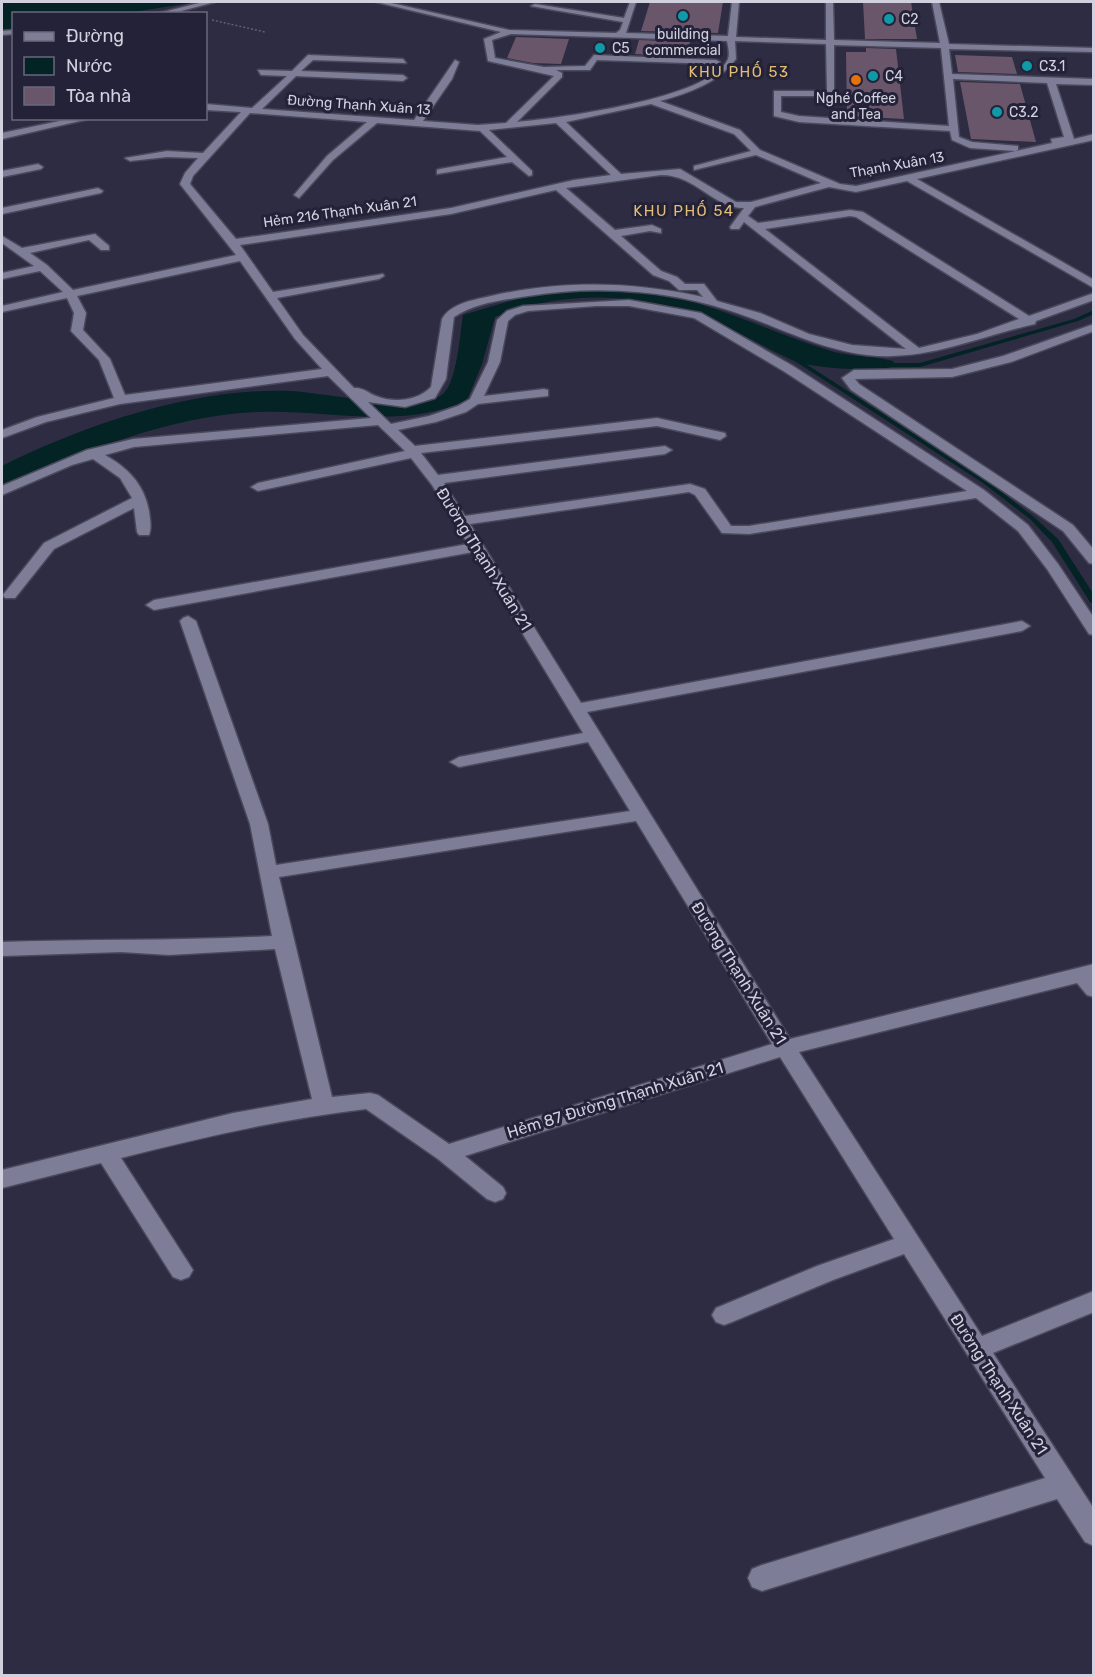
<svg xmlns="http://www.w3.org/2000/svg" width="1095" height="1677" viewBox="0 0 1095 1677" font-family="Rubik,sans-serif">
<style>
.water{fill:#032324}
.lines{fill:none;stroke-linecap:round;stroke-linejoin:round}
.stream{fill:#032324;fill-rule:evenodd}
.building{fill:#6a566a}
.minor-casing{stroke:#4a495b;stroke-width:3}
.path{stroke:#616074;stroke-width:1.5;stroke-dasharray:2 2;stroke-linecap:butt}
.minor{fill:#7e7d98;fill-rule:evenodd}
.culture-dot{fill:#0f9aa8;stroke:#242238;stroke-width:2}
.food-dot{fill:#e8710a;stroke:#242238;stroke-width:2}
.labels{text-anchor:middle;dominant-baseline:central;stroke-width:6;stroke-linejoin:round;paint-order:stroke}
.far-poi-label{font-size:14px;fill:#d1d0df;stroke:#242238;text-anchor:start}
.far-street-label{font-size:14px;fill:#d1d0df;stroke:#242238}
.far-neighbourhood-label{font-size:15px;letter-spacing:1.5px;fill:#e2bd75;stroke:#242238}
.street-label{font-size:16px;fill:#d1d0df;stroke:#242238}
</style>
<rect width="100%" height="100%" fill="#2d2c42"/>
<g class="water">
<polygon points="2,2 196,2 121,14 14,14 13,30 2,31"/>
<path d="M581 290C600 290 618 289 636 291 705 297 769 333 834 352 853 357 874 356 893 361L896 366C873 372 814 369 792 360 765 348 740 332 714 321 645 292 564 289 495 317L482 364 467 400C401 431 328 409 257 412 175 415 74 453 2 489V466C86 424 196 387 291 391 323 393 421 413 443 394 457 382 460 334 463 315L527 296Z"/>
</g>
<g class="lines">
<g class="stream">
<polygon points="1094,310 1094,314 1078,321 920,367 885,367 882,365 885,363 920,363 1074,319"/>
<polygon points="789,353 987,481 1034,517 1058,539 1094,595 1094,604 1090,602 1052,542 1030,519 983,483 787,356 786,355"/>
</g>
</g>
<g class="building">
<polygon points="650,2 723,2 718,33 641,31"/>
<polygon points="863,2 911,2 917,39 865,39"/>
<polygon points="516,37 569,39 561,64 533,63 507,58"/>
<polygon points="639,40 690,42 687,57 635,54"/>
<polygon points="866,48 896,49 904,119 847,116 846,52 866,52"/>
<polygon points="955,55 1012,57 1017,74 958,72"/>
<polygon points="960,82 1020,84 1036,142 971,139"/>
</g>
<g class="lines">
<g class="minor-casing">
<g id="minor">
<polygon points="203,2 215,2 170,14 155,14"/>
<path d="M376 2H387L509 30 616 33 620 30 623 22 531 6 535 4 624 18 630 2H636L626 33 728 36 732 2H739L736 37 826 40V2H833L834 40 940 43 932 2H939L949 44 1094 48V52L949 49 952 74 1094 79V85L1056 84 1074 139 1094 134V140L917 179 1094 280V288L907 181 856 192 829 187 755 207 748 216 758 223 850 210 863 212 1029 316 1094 293V300L1036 321 1035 324C980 336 927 362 867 355 822 349 792 333 751 318 680 291 603 284 528 296 503 300 475 303 454 317L446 379 435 398 405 407 368 402 391 424 429 416 458 406 470 399 488 362 497 320 507 311 523 306 629 300 701 313 793 366 984 490 1028 525 1058 564 1094 618V635L1089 634 1047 569 1018 531 976 498 749 534 722 533 695 495 689 492 470 524 581 703 1022 621 1030 626 1022 631 587 712 790 1039 1094 964V997L1087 995 1077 983 799 1052 982 1336 1094 1291V1312L993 1353 1094 1509V1546L1085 1542 1057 1499 762 1591 752 1587 748 1578 752 1569 762 1565 1045 1478 904 1254 833 1280 732 1322 724 1325 716 1322 712 1315 716 1308 817 1266 894 1239 780 1057 465 1156 503 1187 506 1193 503 1199 495 1202 487 1199 438 1159 366 1109C282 1119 203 1137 121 1158L193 1270 189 1277 181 1280 173 1277 101 1163 2 1188V1170L233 1113 312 1099 275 949 169 955 121 952 2 956V942C92 939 182 941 272 936L250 824 180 621 183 618 188 616 196 621 268 824 276 865 630 811 588 742 459 767 450 762 459 757 583 733 473 552 154 610 146 605 154 600 468 544 432 485 411 458 258 491 251 487 258 483 405 451 378 425 134 447 105 455C128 468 144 484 149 511 150 519 152 528 149 535H139L137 532 134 508 54 549 15 598H5L3 595 44 543 132 498 120 478 93 459 72 465 2 495V486L87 450 133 439 371 418 328 376 120 404 46 422 2 438V430L37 417 114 398 99 360 71 331 74 313 67 298 2 312V306L63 292 40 271 2 279V273L34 266 2 243V236L22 248 95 234 109 246V250H101L89 240 30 253 47 265 73 290 236 255 180 184 185 173 198 158 167 157 130 161 125 158 167 151 203 153 241 112 206 110V104L252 108 287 76 261 75 258 70 292 71 308 55 403 59 406 63 313 60 301 71 403 75 407 78 403 81 296 76 262 109 414 120 455 60 459 62 452 79 423 121 478 125 506 123 554 76 488 61 484 39 501 32ZM511 34 727 41C728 47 730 53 728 59 710 99 558 118 517 122L562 77V73L556 70H590L597 60 716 64 720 62 716 60 594 55 585 66 544 67 495 58 492 40ZM735 41 826 44 827 91H774V116L799 122 950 131 952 140 970 148 1015 151 1018 150V146L972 142 959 137 953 79 1047 83 1064 137 1051 139 1052 143 856 186 840 184 760 150 740 130 660 101C689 93 718 83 736 59ZM834 45 941 48 949 126 799 116 781 112V96H834ZM651 104 734 134 751 151 694 166V170L756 155 821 183 751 202H736L680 169 621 174 566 122ZM250 113 367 122 327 156 294 195 299 198 333 160 377 123 480 131 507 157 440 169 437 170V174L512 162 529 176 532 175V171L489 130 556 123 611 175 574 180 451 208 236 239 190 184 193 176ZM661 175C697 175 712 208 744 208L730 227 731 229H739L744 222 906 349 852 345 809 334 760 313 717 301 704 284H685L677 277 661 271 621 236 650 231 661 233V229L652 225 615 230 566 188ZM556 190 653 275 669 281 679 290H697L703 297C631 281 562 280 491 296 474 300 451 303 442 319L431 387C418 401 393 403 376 396 368 393 363 387 354 388L303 335 277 298 379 279 384 276 383 274 273 292 240 245 451 214ZM850 216 856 217 1019 319 977 334 919 348 765 229ZM240 261 295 339 322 369 125 395 110 359 83 330 86 313 77 296ZM596 306H629L694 318 785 372 967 491 749 526H731L705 489 690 484 465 516 444 483 665 454 672 450 665 446 438 475 421 453 657 426 720 440 726 436 725 433 657 418 415 446 398 430 436 422 466 412 478 404 548 396V390L544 389 484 396 500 362 508 321 515 315 528 311ZM636 821 772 1044 449 1144 378 1095 370 1093 332 1097 279 877Z"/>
<polygon points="14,30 14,34 2,35 2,31"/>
<polygon points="74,118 93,118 2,139 2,133"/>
<polygon points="38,164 43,167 41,169 2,177 2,171"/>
<polygon points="98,188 103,191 101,193 2,214 2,208"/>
<polygon points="1094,324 1094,331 1011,362 952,377 855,379 859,384 1073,525 1094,550 1094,564 1089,563 1063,531 851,390 842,378 854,370 952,369 1003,356"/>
</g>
</g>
<polyline class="path" points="212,20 265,32"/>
<use href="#minor" class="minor"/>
</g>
<g class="culture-dot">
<circle cx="683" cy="16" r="6"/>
<circle cx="889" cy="19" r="6"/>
<circle cx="600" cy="48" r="6"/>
<circle cx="1027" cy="66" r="6"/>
<circle cx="873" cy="76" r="6"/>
<circle cx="997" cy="112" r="6"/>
</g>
<circle class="food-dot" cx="856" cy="80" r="6"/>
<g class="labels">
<g class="far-poi-label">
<text x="901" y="19">С2</text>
<text x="683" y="34" text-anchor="middle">building<tspan x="683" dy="16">commercial</tspan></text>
<text x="612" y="48">C5</text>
<text x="1039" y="66">С3.1</text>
<text x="885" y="76">C4</text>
<text x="856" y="98" text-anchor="middle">Nghé Coffee<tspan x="856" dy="16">and Tea</tspan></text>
<text x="1009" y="112">C3.2</text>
</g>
<g class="far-street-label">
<text transform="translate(359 105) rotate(4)">Đường Thạnh Xuân 13</text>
<text transform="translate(897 165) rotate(-10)">Thạnh Xuân 13</text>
<text transform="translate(340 212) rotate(-8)">Hẻm 216 Thạnh Xuân 21</text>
</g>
<g class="far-neighbourhood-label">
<text x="739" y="72">KHU PHỐ 53</text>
<text x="684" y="211">KHU PHỐ 54</text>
</g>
<g class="street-label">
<text transform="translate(484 559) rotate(58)">Đường Thạnh Xuân 21</text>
<text transform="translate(739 973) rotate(58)">Đường Thạnh Xuân 21</text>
<text transform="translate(615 1100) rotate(-17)">Hẻm 87 Đường Thạnh Xuân 21</text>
<text transform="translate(999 1384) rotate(57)">Đường Thạnh Xuân 21</text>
</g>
</g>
<rect width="1095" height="1677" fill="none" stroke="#d1d0df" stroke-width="6"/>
<rect x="12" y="12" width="195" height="108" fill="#242238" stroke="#69687b" stroke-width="1.5"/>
<rect x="24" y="32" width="30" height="9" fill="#7e7d98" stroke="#69687b" stroke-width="1.5"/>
<text x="66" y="42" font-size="18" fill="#d1d0df">Đường</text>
<rect x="24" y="57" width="30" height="18" fill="#032324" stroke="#69687b" stroke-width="1.5"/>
<text x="66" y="72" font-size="18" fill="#d1d0df">Nước</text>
<rect x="24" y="87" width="30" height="18" fill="#6a566a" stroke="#69687b" stroke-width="1.5"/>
<text x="66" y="102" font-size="18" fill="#d1d0df">Tòa nhà</text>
</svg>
